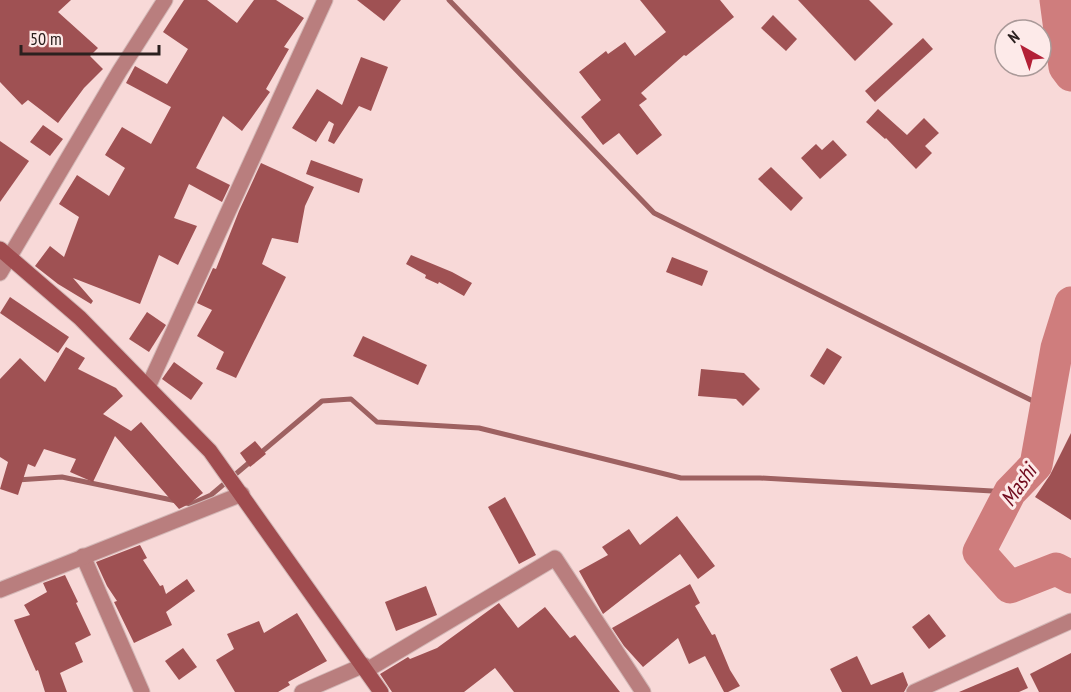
<svg xmlns="http://www.w3.org/2000/svg" width="1071" height="692" viewBox="0 0 1071 692" font-family="'PT Sans Narrow',sans-serif">
<style>
.lines{fill:none;stroke-linecap:round;stroke-linejoin:round}
.stream{stroke:#9e6161;stroke-width:5}
.river{stroke:#cf7d7d;stroke-width:33}
.building{fill:#9f5153}
.street-casing{stroke:#d3b8b7;stroke-width:17}
.secondary-casing{stroke:#d3b8b7;stroke-width:17}
.street{stroke:#b97e7e;stroke-width:15}
.secondary{stroke:#a04c4f;stroke-width:15}
.labels{text-anchor:middle;dominant-baseline:central;stroke-width:6;stroke-linejoin:round;paint-order:stroke}
.water-label{font-size:22px;font-style:italic;fill:#710a1d;stroke:#fdeae9}
</style>
<rect width="100%" height="100%" fill="#f8d9d8"/>
<g class="lines">
<g class="stream">
<polyline points="449,0 654,213 1045,407"/>
<polyline points="17,480 62,477 191,504 211,495 322,401 351,399 377,422 479,428 681,478 760,478 1010,492"/>
</g>
<g class="river">
<polyline points="1056,0 1065,67 1071,75"/>
<polyline points="1071,303 1057,348 1036,465 1010,492 979,552 1010,587 1056,569 1071,577"/>
</g>
</g>
<g class="building">
<polygon points="0,0 71,0 58,12 98,48 90,56 103,69 84,88 58,123 28,100 22,105 0,82"/>
<polygon points="184,0 207,0 237,23 254,0 276,0 304,18 284,47 289,49 266,89 270,92 242,131 223,116 196,168 230,185 222,202 189,184 174,218 197,226 178,265 159,255 140,304 73,278 93,301 91,304 58,284 35,266 50,246 64,257 79,217 59,204 77,175 109,196 125,168 105,155 122,127 151,144 171,107 126,83 135,66 167,84 188,49 163,32"/>
<polygon points="357,0 401,0 384,21"/>
<polygon points="640,0 720,0 734,17 686,56 684,55 641,93 647,99 639,105 662,135 637,155 619,133 603,145 581,117 601,100 579,72 606,51 608,54 625,42 635,56 666,32"/>
<polygon points="798,0 869,0 893,24 855,61"/>
<polygon points="773,15 797,39 786,51 761,28"/>
<polygon points="923,38 933,49 875,102 865,91"/>
<polygon points="361,57 388,67 371,111 359,106 334,144 328,141 334,124 329,121 316,142 292,128 317,89 342,105"/>
<polygon points="878,109 907,135 924,118 939,133 925,146 932,153 916,169 886,138 885,139 866,122"/>
<polygon points="43,125 63,139 50,156 30,142"/>
<polygon points="833,140 847,155 820,179 801,158 816,144 822,150"/>
<polygon points="0,141 29,161 0,202"/>
<polygon points="311,160 363,179 359,193 306,174"/>
<polygon points="261,163 314,187 305,206 298,243 272,238 262,264 286,277 236,378 216,369 224,352 197,336 212,310 197,303 213,268 216,269 239,211"/>
<polygon points="771,167 803,198 791,211 758,179"/>
<polygon points="411,255 452,272 472,283 464,296 439,282 438,284 425,278 426,275 406,264"/>
<polygon points="672,257 708,271 702,286 666,272"/>
<polygon points="10,297 69,337 58,353 0,313"/>
<polygon points="147,312 166,325 149,352 129,339"/>
<polygon points="363,336 427,365 418,385 353,356"/>
<polygon points="66,347 85,358 78,369 116,388 123,396 103,414 131,431 141,422 203,493 189,504 179,509 115,436 93,482 70,472 76,459 44,449 35,467 28,464 18,495 0,489 8,462 0,457 0,379 20,358 45,382"/>
<polygon points="827,348 842,357 824,385 810,376"/>
<polygon points="174,362 203,383 191,400 162,379"/>
<polygon points="701,369 744,373 760,389 743,406 736,399 698,396"/>
<polygon points="1071,433 1071,520 1035,497 1050,475"/>
<polygon points="255,441 266,454 250,467 240,453"/>
<polygon points="505,497 536,555 519,564 488,507"/>
<polygon points="677,516 715,566 698,579 680,554 603,614 579,571 608,555 602,547 629,529 640,545"/>
<polygon points="140,545 147,558 143,560 160,586 163,585 166,594 187,579 195,591 166,612 172,625 134,643 114,602 117,601 107,586 96,562"/>
<polygon points="65,575 78,602 76,603 91,635 75,643 83,662 60,673 67,692 45,692 38,670 36,671 14,620 30,615 24,605 47,592 43,583"/>
<polygon points="690,584 700,603 695,606 712,635 715,634 730,670 740,686 728,692 724,692 705,656 689,664 678,638 643,667 624,646 612,628"/>
<polygon points="426,586 437,615 396,631 385,602"/>
<polygon points="499,603 518,628 545,607 570,638 575,635 620,692 514,692 495,668 464,692 392,692 380,674 408,657 410,659 437,648"/>
<polygon points="297,613 327,661 288,682 290,685 278,692 235,692 216,660 234,649 227,634 259,621 264,633"/>
<polygon points="929,614 946,636 929,649 912,627"/>
<polygon points="183,648 197,667 179,680 165,661"/>
<polygon points="1071,653 1071,692 1039,692 1030,674"/>
<polygon points="857,656 871,685 903,672 908,685 904,692 842,692 830,669"/>
<polygon points="1018,667 1028,688 1019,692 959,692"/>
</g>
<g class="lines">
<g class="street-casing">
<g id="street">
<polyline points="0,273 119,72 165,0"/>
<polyline points="148,387 325,0"/>
<polyline points="83,556 142,692"/>
<polyline points="0,590 242,494"/>
<polyline points="367,670 555,558 643,692"/>
<polyline points="302,692 364,665"/>
<polyline points="914,692 1071,621"/>
</g>
</g>
<g class="secondary-casing">
<polyline id="secondary" points="0,249 80,318 210,451 381,692"/>
</g>
<use href="#street" class="street"/>
<use href="#secondary" class="secondary"/>
</g>
<g class="labels">
<g class="water-label">
<text transform="translate(1018 485) rotate(-55)">Mashi</text>
</g>
</g>
<g transform="translate(1023 48) rotate(320)"><circle r="28" fill="#fdeae9" stroke="#a99998" stroke-width="1.5"/>
<path d="M0-4.5L10 22L0 15L-10 22Z" fill="#b32036"/>
<text y="-9" font-size="16" font-weight="bold" text-anchor="middle" fill="#2b201f">N</text>
</g>
<path d="M21 45v9h138v-9" fill="none" stroke="#2b201f" stroke-width="3"/>
<text x="30" y="45" font-size="18" fill="#2b201f" stroke="#fdeae9" stroke-width="4.5" paint-order="stroke">50 m</text>
</svg>
